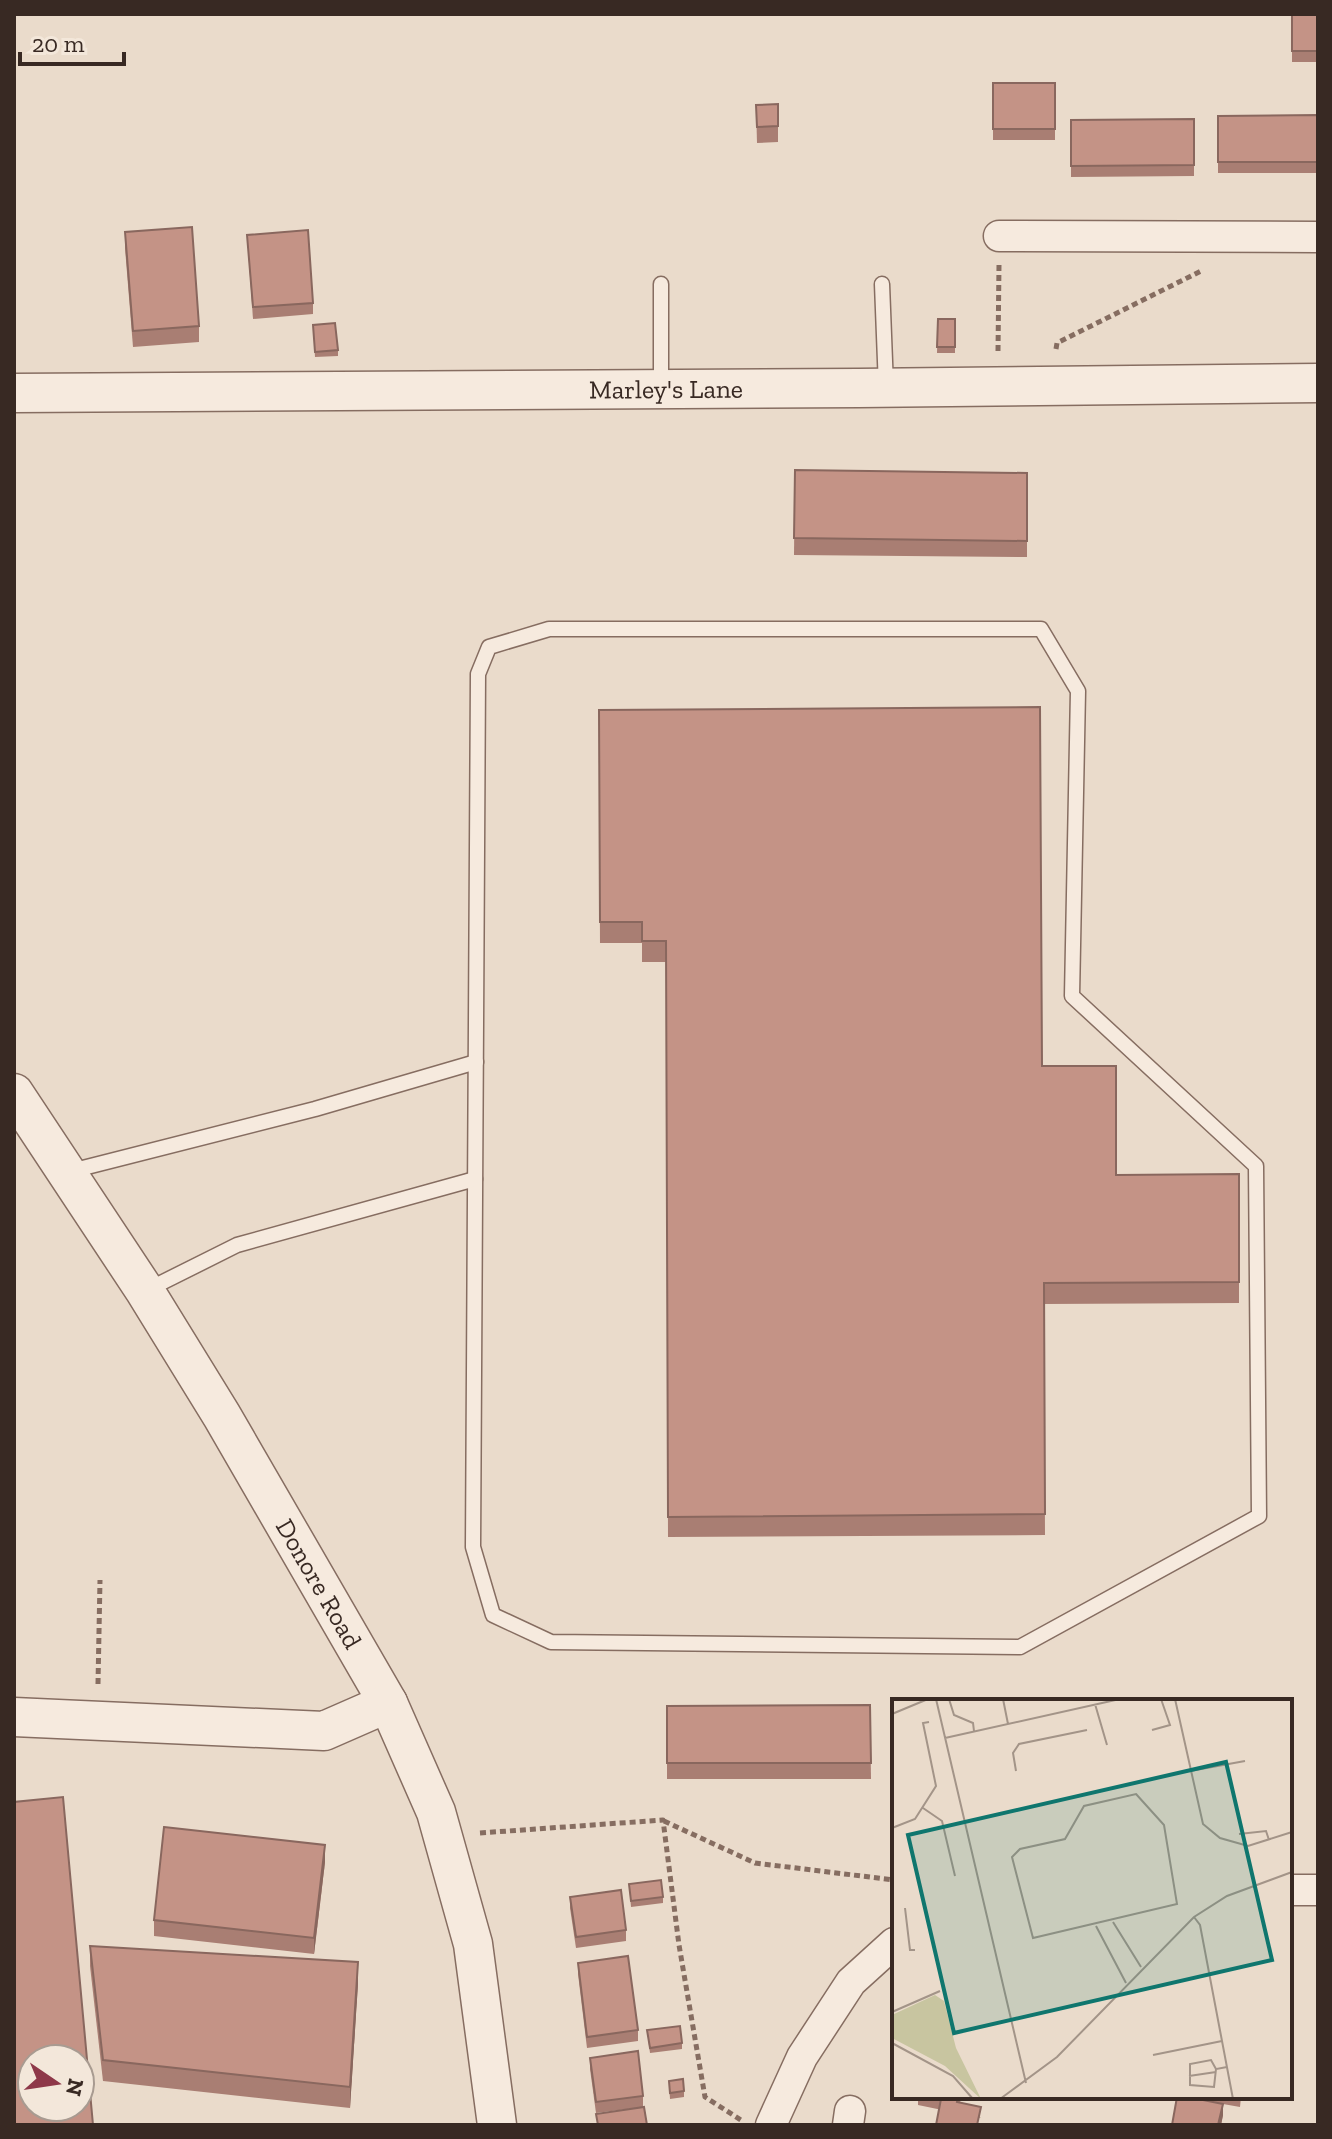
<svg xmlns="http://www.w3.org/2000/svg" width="1332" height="2139" viewBox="0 0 1332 2139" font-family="'Zilla Slab',serif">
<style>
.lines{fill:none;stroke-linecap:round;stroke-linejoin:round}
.service-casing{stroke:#866d61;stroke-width:17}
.minor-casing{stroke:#866d61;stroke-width:33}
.tertiary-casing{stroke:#866d61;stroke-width:41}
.path{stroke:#866d61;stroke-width:5;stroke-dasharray:6 4;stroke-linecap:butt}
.service{stroke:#f6eade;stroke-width:14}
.minor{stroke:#f6eade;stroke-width:30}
.tertiary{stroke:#f6eade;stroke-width:38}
.wall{fill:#a97e73}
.shaded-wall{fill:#89675e}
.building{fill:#c49386;stroke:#89675e;stroke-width:2;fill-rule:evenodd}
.labels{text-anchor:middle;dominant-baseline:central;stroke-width:8;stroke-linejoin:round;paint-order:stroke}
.street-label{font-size:26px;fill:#382923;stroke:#f3e7da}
.inset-road{fill:none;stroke:#a39488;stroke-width:2}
.view{fill:#0f766e;fill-opacity:0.15;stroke:#0f766e;stroke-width:4}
.inset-edge{fill:none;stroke:#382923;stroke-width:4}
</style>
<rect width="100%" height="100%" fill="#eadbcb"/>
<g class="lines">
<g class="service-casing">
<g id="service">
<polyline points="661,284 661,387"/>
<polyline points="882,284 886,387"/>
<polygon points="549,629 1041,629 1078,691 1072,996 1256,1166 1259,1516 1020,1647 551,1642 493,1615 473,1547 478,674 489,647"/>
<polyline points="67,1172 315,1109 476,1062"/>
<polyline points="147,1290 237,1245 475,1179"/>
</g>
</g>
<g class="minor-casing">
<g id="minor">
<polyline points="999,236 1318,237"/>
<polyline points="1290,1890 1318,1890"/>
<polyline points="771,2125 802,2057 851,1982 894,1943"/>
<polyline points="848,2125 850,2111"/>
</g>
</g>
<g class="tertiary-casing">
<g id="tertiary">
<path id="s1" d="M14 393 859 388 1318 383"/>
<path id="s2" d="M14 1093 145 1291 222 1416 388 1703 436 1812 473 1944 497 2125"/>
<polyline points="14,1717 324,1731 388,1703"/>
</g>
</g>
<g class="path">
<polyline points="1056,349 1057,343 1203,270"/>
<polyline points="998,351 999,265"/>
<polyline points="98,1684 100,1580"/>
<polyline points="664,1821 755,1863 894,1880"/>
<polyline points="480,1833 663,1820 679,1945 705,2097 741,2120"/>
</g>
<use href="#service" class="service"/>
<use href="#minor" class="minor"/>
<use href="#tertiary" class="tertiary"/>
</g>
<g class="wall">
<rect x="1292" y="14" width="26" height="48"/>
<rect x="993" y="83" width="62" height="57"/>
<polygon points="778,104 778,142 757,143 756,105"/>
<polygon points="1318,115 1318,173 1218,173 1218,116"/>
<polygon points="1194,119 1194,176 1071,177 1071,120"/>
<polygon points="125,232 199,326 199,342 133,347 125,248"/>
<polygon points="247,235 313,303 313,314 253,319"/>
<polygon points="938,319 955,319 955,353 937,353"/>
<polygon points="313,325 338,350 338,356 315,357"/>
<polygon points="795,470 1027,473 1027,557 794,555"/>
<polygon points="599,710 1042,1066 1116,1175 1239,1174 1239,1303 1044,1304 1045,1535 668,1537 666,962 642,962 642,943 600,943"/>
<polygon points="870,1705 871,1779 667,1779 667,1706"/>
<polygon points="325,1862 314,1954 154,1936 154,1920"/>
<polygon points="629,1884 663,1897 663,1903 631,1907"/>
<polygon points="570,1897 626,1930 626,1941 576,1948 570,1908"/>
<polygon points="90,1946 358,1983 350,2108 103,2081 90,1966"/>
<polygon points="578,1963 638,2030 638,2041 587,2048 578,1974"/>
<polygon points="647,2030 682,2043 682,2049 650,2053"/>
<polygon points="590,2058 643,2096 643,2107 596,2113 590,2069"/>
<polygon points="669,2081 684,2091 684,2097 670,2099"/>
<polygon points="918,2097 961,2097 960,2103 981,2118 918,2105"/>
<polygon points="1194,2097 1241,2097 1240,2107 1223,2104 1223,2115 1221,2125 1172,2125"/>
</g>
<g class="shaded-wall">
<polygon points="325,1845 325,1862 314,1954 314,1938"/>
<polygon points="358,1962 358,1983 350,2108 350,2087"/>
<polygon points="1223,2104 1223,2115 1221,2125 1218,2125"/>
</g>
<g class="building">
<rect x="1292" y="14" width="26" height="37"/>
<rect x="993" y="83" width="62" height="46"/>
<polygon points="778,104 778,126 757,127 756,105"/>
<polygon points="1318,115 1318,162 1218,162 1218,116"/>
<polygon points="1194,119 1194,165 1071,166 1071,120"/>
<polygon points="192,227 199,326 133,331 125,232"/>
<polygon points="308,230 313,303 253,307 247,235"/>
<polygon points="938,319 955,319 955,347 937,347"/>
<polygon points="335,323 338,350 315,352 313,325"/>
<polygon points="795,470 1027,473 1027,541 794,538"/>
<polygon points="1040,707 1042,1066 1116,1066 1116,1175 1239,1174 1239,1282 1044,1283 1045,1514 668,1517 666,941 642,941 642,922 600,922 599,710"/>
<polygon points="870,1705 871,1763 667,1763 667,1706"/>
<path d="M63 1797 93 2125H14V1802ZM32 2059H80V2107H32Z"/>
<polygon points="164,1827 325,1845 314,1938 154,1920"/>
<polygon points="661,1880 663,1897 631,1901 629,1884"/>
<polygon points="621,1890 626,1930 576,1937 570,1897"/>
<polygon points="90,1946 358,1962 350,2087 103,2060"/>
<polygon points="628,1956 638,2030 587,2037 578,1963"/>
<polygon points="680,2026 682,2043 650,2048 647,2030"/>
<polygon points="638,2051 643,2096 596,2102 590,2058"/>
<polygon points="683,2079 684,2091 670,2093 669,2081"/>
<polygon points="933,2097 958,2097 957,2102 981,2107 977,2125 936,2125 941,2099"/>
<polygon points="1177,2097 1188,2097 1223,2104 1218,2125 1172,2125"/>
<polygon points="644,2107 647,2125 598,2125 596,2114"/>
</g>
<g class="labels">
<g class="street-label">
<text stroke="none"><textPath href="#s1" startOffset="652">Marley's Lane</textPath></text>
<text stroke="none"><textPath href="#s2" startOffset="578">Donore Road</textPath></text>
</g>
</g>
<g transform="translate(892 1699)">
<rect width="400" height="400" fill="#eadbcb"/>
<path d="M43 296 52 302 64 349 89 400 53 367 0 339V316Z" fill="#c8c5a0"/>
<path class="inset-road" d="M44 0 134 384M57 0 62 16 81 24 82 32M111 0 116 25M283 0 311 125 328 139 356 147 400 133M203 5 215 46M0 15 36 0M260 31 278 26 269 0M53 39 228 0M124 72 121 54 127 45 195 31M298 72 353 62M244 95 272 126 285 205 141 239 120 158 128 150 173 140 192 107ZM31 109 50 122 63 177M0 129 23 120 44 87 31 24 37 23M347 135 374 132 377 141M13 209 18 251H23M302 218 308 226 341 400M221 223 249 268M204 227 234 284M0 313 48 292M0 344 61 377 81 400M261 356 330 342M324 370 319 361 298 365V386L322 388 324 370 335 368M297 377 324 373M108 400 165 358 302 218 335 197 400 173"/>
<path class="view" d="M334 63 380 261 62 334 16 136Z"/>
<rect width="400" height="400" class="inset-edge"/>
</g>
<rect width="1332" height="2139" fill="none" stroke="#382923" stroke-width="32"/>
<g transform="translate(56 2083) rotate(103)"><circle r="38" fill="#f3e7da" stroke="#a89b91" stroke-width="2"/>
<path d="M0-6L14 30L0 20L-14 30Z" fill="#8e3849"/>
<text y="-12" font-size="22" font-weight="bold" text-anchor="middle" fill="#382923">N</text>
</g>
<path d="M20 52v12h104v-12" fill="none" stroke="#382923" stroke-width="4"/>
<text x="32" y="52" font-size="24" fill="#382923" stroke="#f3e7da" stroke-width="6" paint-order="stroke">20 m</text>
</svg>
